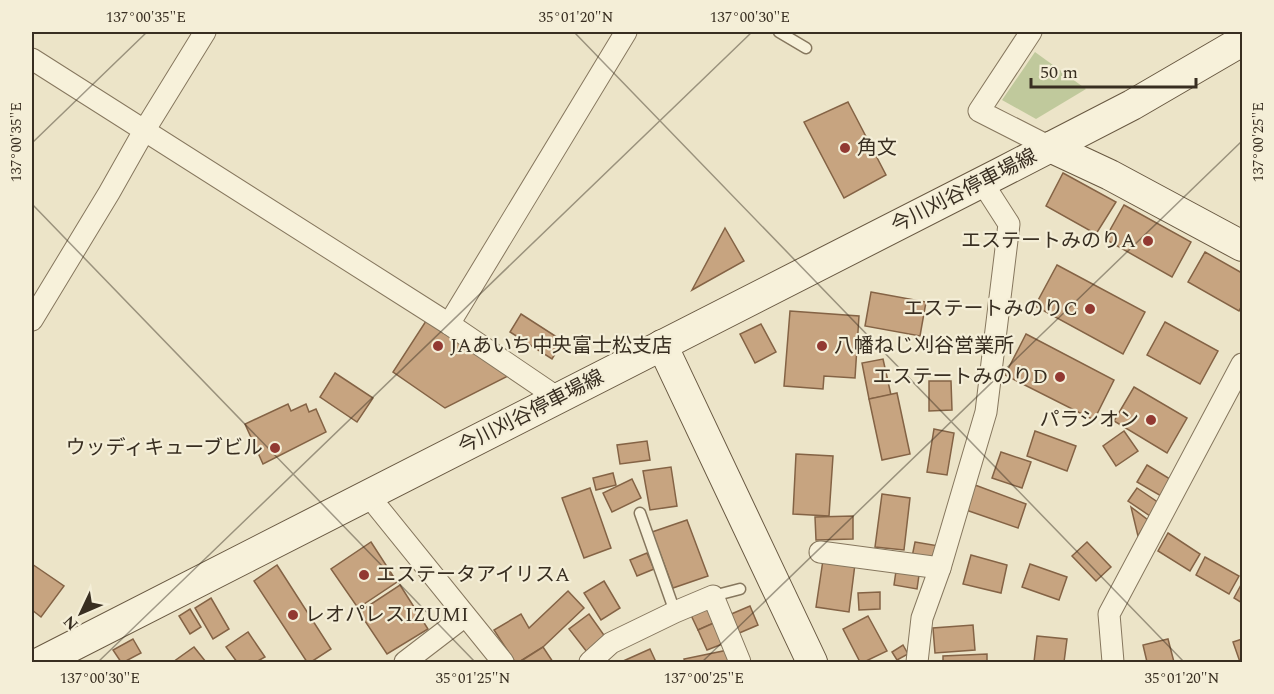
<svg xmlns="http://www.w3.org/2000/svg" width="1274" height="694" viewBox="0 0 1274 694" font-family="Spectral,'Noto Sans JP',serif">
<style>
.green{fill:#c0c99c}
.building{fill:#c7a480;stroke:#846345;stroke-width:1.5}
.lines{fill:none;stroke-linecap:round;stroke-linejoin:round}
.lane-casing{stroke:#86775e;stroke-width:13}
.street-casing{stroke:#86775e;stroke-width:23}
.secondary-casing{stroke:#685841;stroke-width:32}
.lane{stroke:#f7f1da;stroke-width:10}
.street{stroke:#f7f1da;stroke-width:21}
.secondary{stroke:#f7f1da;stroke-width:30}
.ticks{fill:none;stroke:#382e21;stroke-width:1.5;stroke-opacity:0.45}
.poi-dot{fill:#923932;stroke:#f4eed7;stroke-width:2}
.labels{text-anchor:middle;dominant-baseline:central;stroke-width:4.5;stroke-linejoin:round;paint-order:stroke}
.poi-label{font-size:20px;fill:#382e21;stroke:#f4eed7;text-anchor:start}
.street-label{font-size:20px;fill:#382e21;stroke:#f4eed7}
.neatline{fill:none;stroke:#382e21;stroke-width:2}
.ticks-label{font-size:15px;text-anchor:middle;fill:#382e21}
</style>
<rect width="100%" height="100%" fill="#ece4c8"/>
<polygon class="green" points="1035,52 1086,89 1036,119 1002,100"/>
<g class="building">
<polygon points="848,102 886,175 844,198 804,122"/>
<polygon points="1063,173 1116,202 1096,234 1046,206"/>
<polygon points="1124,205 1191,242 1172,277 1105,239"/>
<polygon points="725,228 744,261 692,290"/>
<polygon points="1205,252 1242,273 1242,305 1239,311 1188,282"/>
<polygon points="1057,265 1145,312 1123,354 1035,306"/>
<polygon points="871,292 926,302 920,336 865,326"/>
<polygon points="790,311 859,316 855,378 824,376 823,389 784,386"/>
<polygon points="521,314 563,341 552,359 510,332"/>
<polygon points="426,321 510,375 445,408 393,372"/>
<polygon points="1165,322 1218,351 1200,384 1147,355"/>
<polygon points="761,324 776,352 755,363 740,334"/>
<polygon points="1026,334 1114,380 1094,420 1005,375"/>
<polygon points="883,359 891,395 869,399 862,363"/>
<polygon points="335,373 373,398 357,422 320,397"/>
<polygon points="929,381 951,381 952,410 929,411"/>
<polygon points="1134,387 1187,418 1167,453 1114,421"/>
<polygon points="897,393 910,454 882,460 869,399"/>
<polygon points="288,404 291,411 306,404 309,412 316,409 326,432 263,464 245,424"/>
<polygon points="934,429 954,433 947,475 927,472"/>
<polygon points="1035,431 1076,446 1067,471 1027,456"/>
<polygon points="1124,431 1138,451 1116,466 1103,446"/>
<polygon points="647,441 650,460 620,464 617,445"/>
<polygon points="1001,452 1031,462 1022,488 992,478"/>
<polygon points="796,454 833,456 829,516 793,514"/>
<polygon points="1147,465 1170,479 1161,496 1137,482"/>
<polygon points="671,467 677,506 650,510 643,471"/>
<polygon points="613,473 616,485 596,490 593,478"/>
<polygon points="632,479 641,498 612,512 603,493"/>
<polygon points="975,485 1026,504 1018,528 966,510"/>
<polygon points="590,488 611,548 584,558 562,498"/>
<polygon points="1137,488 1159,503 1150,516 1128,501"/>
<polygon points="882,494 910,498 904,550 875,547"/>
<polygon points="1131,507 1148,520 1138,536"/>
<polygon points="853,516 853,539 816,540 815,517"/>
<polygon points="687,520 708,576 673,588 652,532"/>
<polygon points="1168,533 1200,554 1190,571 1158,551"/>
<polygon points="371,542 397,582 358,608 331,569"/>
<polygon points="915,542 939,546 935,562 912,557"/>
<polygon points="1087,542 1111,567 1096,581 1072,556"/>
<polygon points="647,553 654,569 637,576 630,560"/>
<polygon points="971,555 1007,565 1001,593 963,584"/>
<polygon points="1205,557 1239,576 1229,594 1196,575"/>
<polygon points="823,560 855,564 849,612 816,607"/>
<polygon points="32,564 64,586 41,617 32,610"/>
<polygon points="1030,564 1067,577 1059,600 1022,587"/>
<polygon points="277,565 331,649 311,662 307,662 254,581"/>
<polygon points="896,571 919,575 917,589 894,585"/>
<polygon points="604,581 620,608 601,620 584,593"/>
<polygon points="1242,583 1242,603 1234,598"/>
<polygon points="400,585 428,629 387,654 359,612"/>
<polygon points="568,591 584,608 543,647 519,662 515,662 494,630 521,614 529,628"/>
<polygon points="880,592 880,609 859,610 858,593"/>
<polygon points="211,598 229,629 213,639 195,608"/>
<polygon points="708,603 716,622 698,630 689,611"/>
<polygon points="750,606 758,625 737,634 729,615"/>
<polygon points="190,609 201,627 190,634 179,616"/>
<polygon points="589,614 606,638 587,652 569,629"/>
<polygon points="868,616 887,651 864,662 860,662 843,629"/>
<polygon points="716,622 725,643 707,650 698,630"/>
<polygon points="973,625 975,650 935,653 933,628"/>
<polygon points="248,632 265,657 256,662 237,662 226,647"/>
<polygon points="1037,636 1067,639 1064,662 1034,662"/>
<polygon points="133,639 141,653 124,662 121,662 113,650"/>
<polygon points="1168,639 1174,662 1147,662 1143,645"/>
<polygon points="1242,639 1242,662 1240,662 1233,642"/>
<polygon points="903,645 908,654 897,660 892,652"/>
<polygon points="194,647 206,662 173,662"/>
<polygon points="543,647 553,662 522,662 521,661"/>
<polygon points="650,649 656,662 621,662"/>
<polygon points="728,650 730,662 685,662 684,659"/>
<polygon points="987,654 987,662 943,662 943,656"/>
</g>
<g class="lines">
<g class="lane-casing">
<g id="lane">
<polyline points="779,32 806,48"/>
<polyline points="640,513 675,612"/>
<polyline points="713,596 740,589"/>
</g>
</g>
<g class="street-casing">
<g id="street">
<polyline points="1031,32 979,111 1050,147"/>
<polyline points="32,59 449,324 558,398"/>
<polyline points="32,320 109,193 144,131 205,32"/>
<polyline points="449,324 626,32"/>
<polyline points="368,495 503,662"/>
<polyline points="820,552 940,568"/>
<polyline points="405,662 465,616"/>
<polyline points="590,662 611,643 675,612 713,596 740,662"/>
<polyline points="917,662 922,618 940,568 986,412 1009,224 982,182"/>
<polyline points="1113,662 1109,614 1242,364"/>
</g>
</g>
<g class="secondary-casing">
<g id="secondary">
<polyline points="1050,147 1110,175 1242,246"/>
<polyline points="662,345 812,662"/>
<polyline points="41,662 1000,173 1132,105 1242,41"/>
</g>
</g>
<use href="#lane" class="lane"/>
<use href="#street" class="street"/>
<use href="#secondary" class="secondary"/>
</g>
<path class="ticks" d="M574 32 1184 662M32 143 147 32M32 204 475 662M98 662 752 32M702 662 1242 141"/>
<g class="poi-dot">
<circle cx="845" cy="148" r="6"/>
<circle cx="1148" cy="241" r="6"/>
<circle cx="1090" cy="309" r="6"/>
<circle cx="438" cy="346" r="6"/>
<circle cx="822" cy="346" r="6"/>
<circle cx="1060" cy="377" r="6"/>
<circle cx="1151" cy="420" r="6"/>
<circle cx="275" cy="448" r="6"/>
<circle cx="364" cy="575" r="6"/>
<circle cx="293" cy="615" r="6"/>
</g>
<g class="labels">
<g class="poi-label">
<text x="857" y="148">角文</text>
<text x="1136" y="241" text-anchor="end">エステートみのりA</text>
<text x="1078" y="309" text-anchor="end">エステートみのりC</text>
<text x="450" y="346">JAあいち中央富士松支店</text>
<text x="834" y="346">八幡ねじ刈谷営業所</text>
<text x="1048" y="377" text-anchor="end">エステートみのりD</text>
<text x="1139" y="420" text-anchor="end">パラシオン</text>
<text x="263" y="448" text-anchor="end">ウッディキューブビル</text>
<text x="376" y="575">エステータアイリスA</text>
<text x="305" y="615">レオパレスIZUMI</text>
</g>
<g class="street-label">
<text transform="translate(964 191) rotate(-27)">今川刈谷停車場線</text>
<text transform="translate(531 412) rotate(-27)">今川刈谷停車場線</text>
</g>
</g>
<rect width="1274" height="694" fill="none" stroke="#f4eed7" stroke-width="66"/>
<g transform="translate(81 613) rotate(226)" stroke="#f4eed7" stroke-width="4.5" paint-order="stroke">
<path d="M0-4.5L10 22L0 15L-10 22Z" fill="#382e21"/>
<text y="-9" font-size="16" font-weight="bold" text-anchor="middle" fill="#382e21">N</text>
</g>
<path d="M1031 78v9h165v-9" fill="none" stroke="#382e21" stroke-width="3"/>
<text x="1040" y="78" font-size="18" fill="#382e21" stroke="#f4eed7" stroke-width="4.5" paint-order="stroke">50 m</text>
<rect x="33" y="33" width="1208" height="628" class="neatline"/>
<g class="ticks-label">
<text x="146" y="22">137°00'35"E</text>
<text x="576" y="22">35°01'20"N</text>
<text x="750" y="22">137°00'30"E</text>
<text transform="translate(16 142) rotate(-90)" y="5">137°00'35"E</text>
<text transform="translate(1258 142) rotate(-90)" y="5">137°00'25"E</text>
<text x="100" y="683">137°00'30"E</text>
<text x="473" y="683">35°01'25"N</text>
<text x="704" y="683">137°00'25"E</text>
<text x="1182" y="683">35°01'20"N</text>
</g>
</svg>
